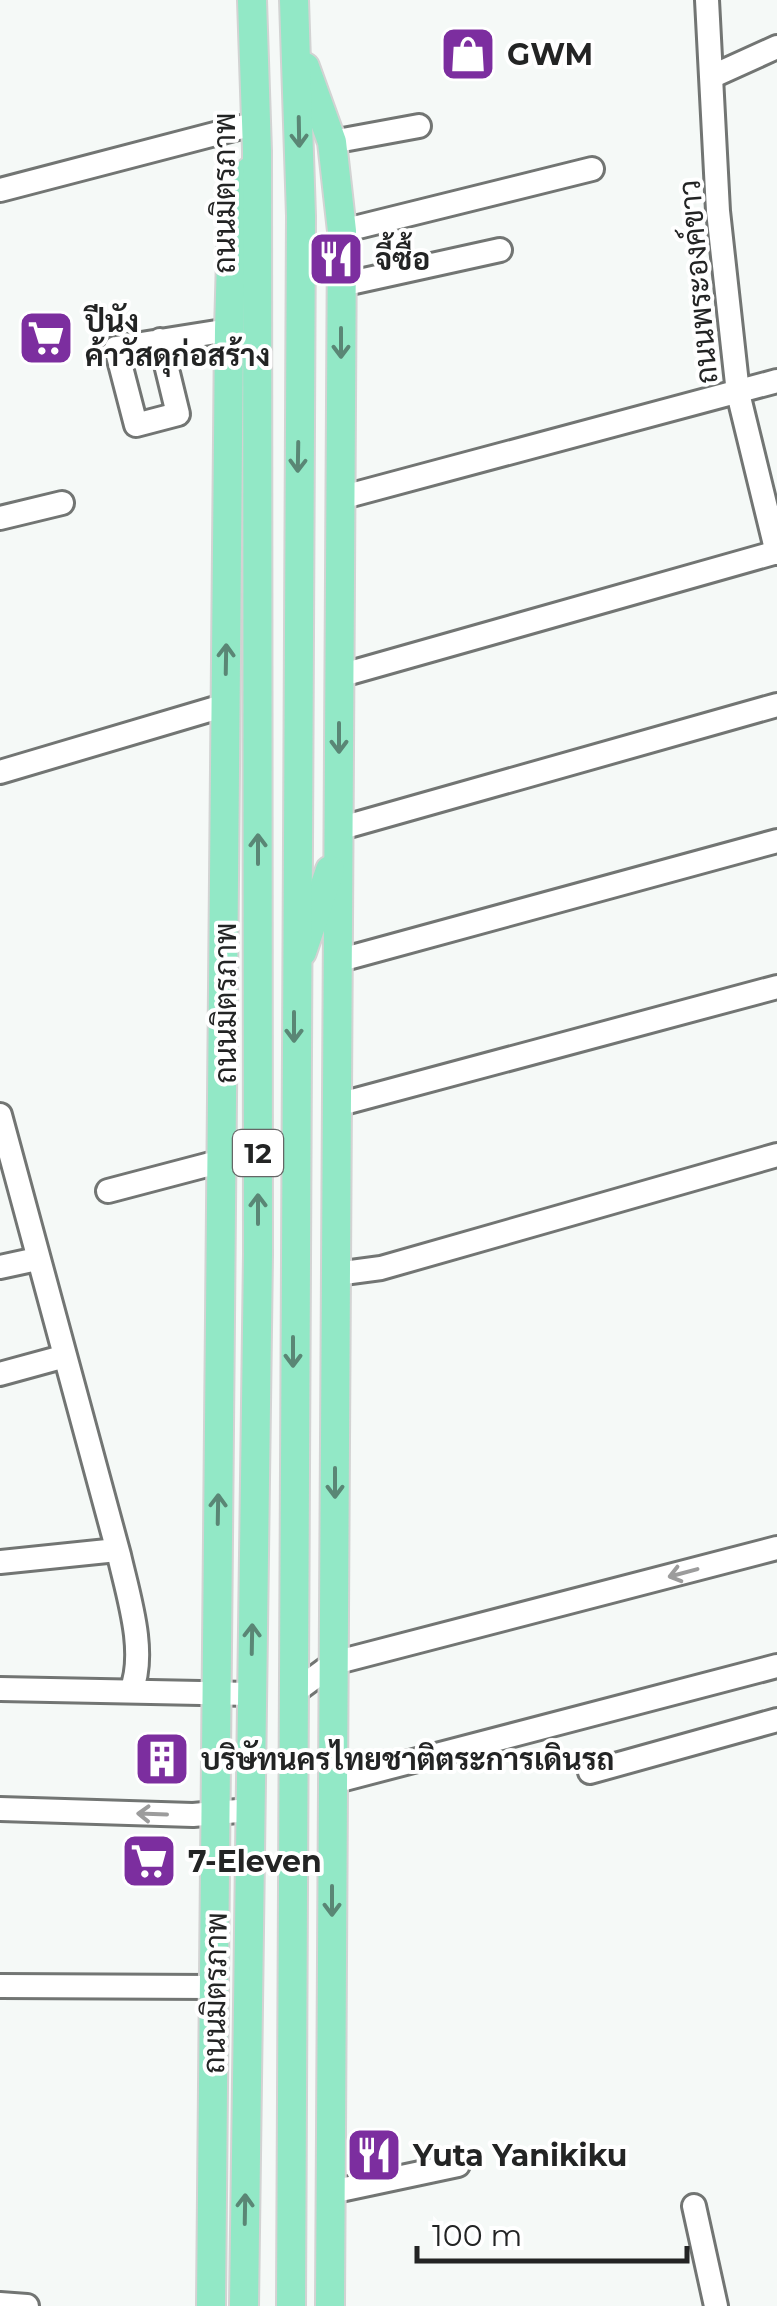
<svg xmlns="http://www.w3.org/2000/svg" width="777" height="2306" viewBox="0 0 777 2306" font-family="Montserrat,Sarabun,sans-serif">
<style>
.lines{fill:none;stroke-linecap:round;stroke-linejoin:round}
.minor-casing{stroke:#727573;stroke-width:28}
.major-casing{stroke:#d3d3d3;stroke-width:32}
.minor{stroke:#fff;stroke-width:22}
.major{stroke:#92e8c6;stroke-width:28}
.oneway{stroke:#5a8675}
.oneway2{stroke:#9c9c9c}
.labels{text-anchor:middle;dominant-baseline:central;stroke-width:8;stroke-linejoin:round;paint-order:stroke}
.shield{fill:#fff;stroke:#656666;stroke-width:2.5}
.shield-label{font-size:28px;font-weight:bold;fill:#232424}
.poi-label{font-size:30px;font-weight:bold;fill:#232424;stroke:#fff;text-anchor:start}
.street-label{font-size:30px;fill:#232424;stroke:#fff}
</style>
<rect width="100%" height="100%" fill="#f5f9f7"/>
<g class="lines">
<g class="minor-casing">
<g id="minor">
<polyline points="707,0 718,211 738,393 777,553"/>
<polyline points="713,76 777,47"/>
<polyline points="332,142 419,126"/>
<polyline points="0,190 257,123"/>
<polyline points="342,231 592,169"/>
<polyline points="341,285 500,250"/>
<polyline points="160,340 178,414 136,425 116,348 229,330"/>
<polyline points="340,498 777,381"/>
<polyline points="0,518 62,503"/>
<polyline points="339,676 777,552"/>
<polyline points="0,772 226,705"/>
<polyline points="338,829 777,705"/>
<polyline points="337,961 777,841"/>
<polyline points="337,1105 777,987"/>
<path d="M0 1115 119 1555C128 1595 147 1652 131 1691"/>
<polyline points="108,1191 222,1161"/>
<polyline points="0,1267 37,1259"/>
<polyline points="336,1274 381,1268 777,1155"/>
<polyline points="0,1374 62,1357"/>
<polyline points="0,1562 117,1550"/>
<polyline points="0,1689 251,1694"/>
<polyline points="292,1694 334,1663 777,1548"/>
<polyline points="590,1772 777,1720"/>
<polyline points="333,1782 777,1666"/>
<polyline points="0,1809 193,1815 249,1810"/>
<polyline points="0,1986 214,1987"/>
<polyline points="331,2192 458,2165"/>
<polyline points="694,2206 716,2306"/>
<polyline points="0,2304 27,2306"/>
</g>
</g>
<g class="major-casing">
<g id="major">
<polyline points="305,67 332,142 342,231 330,2306"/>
<polyline points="302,952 330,870"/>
<polyline points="211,2306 229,330 232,225 250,171"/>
<polyline points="244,2306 258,1254 257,151 252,0"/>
<polyline points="291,2306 301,216 294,0"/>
</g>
</g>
<use href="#minor" class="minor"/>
<use href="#major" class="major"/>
</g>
<defs><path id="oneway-shaft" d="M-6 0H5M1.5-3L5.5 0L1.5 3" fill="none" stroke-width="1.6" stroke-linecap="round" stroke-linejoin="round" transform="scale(2.5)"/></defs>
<g class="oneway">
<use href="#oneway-shaft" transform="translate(299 132) rotate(89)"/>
<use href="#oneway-shaft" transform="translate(341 343) rotate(90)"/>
<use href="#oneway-shaft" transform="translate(298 457) rotate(91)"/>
<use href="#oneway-shaft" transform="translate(226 659) rotate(-89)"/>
<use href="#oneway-shaft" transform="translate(339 738) rotate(90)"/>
<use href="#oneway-shaft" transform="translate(258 849) rotate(-90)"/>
<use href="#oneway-shaft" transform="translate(294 1027) rotate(90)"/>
<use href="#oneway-shaft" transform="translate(258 1209) rotate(-90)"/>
<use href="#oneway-shaft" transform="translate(293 1352) rotate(90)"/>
<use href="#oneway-shaft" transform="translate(335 1483) rotate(90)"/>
<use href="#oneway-shaft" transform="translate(218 1509) rotate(-89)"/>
<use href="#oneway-shaft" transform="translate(252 1639) rotate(-89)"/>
<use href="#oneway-shaft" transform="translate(332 1901) rotate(90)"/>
<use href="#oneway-shaft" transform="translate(245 2209) rotate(-89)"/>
</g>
<g class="oneway2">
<use href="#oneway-shaft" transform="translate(683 1573) rotate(165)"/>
<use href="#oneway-shaft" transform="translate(152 1814) rotate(-178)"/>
</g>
<defs>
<g id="shop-square" transform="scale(2.875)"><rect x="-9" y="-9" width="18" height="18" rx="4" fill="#7c2e9f" stroke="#fff"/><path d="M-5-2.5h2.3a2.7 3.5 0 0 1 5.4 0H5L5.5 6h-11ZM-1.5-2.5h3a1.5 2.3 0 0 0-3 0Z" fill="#fff"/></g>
<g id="restaurant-square" transform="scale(2.875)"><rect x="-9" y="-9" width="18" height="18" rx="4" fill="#7c2e9f" stroke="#fff"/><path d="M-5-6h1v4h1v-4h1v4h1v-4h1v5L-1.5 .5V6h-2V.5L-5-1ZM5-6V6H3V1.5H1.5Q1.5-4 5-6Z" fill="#fff"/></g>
<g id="supermarket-square" transform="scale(2.875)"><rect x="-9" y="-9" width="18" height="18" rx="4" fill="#7c2e9f" stroke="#fff"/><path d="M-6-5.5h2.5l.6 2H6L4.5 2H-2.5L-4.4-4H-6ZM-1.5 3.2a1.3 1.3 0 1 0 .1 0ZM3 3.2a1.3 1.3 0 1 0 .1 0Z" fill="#fff"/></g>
<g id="building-square" transform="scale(2.875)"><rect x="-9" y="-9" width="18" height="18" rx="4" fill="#7c2e9f" stroke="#fff"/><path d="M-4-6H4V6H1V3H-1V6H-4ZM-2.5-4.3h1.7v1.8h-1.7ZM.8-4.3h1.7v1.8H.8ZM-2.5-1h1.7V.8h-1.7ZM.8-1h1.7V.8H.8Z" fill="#fff"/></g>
</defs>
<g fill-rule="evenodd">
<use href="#shop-square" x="468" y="54"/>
<use href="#restaurant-square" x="336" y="259"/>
<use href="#supermarket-square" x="46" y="338"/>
<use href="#building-square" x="162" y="1759"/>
<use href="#supermarket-square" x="149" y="1861"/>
<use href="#restaurant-square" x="374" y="2155"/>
</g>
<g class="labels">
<rect class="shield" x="233" y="1130" width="50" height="46" rx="8"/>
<g class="shield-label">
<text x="258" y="1153">12</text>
</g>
<g class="poi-label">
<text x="507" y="54">GWM</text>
<text x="375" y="259">จี้ซื้อ</text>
<text x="85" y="321">ปีนัง<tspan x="85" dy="34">ค้าวัสดุก่อสร้าง</tspan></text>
<text x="201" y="1759">บริษัทนครไทยชาติตระการเดินรถ</text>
<text x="188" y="1861">7-Eleven</text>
<text x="413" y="2155">Yuta Yanikiku</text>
</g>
<g class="street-label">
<text transform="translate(224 193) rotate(-90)">ถนนมิตรภาพ</text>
<text transform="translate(698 282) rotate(-95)">ถนนพระองค์ขาว</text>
<text transform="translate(225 1003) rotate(-90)">ถนนมิตรภาพ</text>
<text transform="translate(215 1993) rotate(-89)">ถนนมิตรภาพ</text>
</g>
</g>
<path d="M417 2246v15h270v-15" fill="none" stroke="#232424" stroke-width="5"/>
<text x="432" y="2246" font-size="30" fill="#232424" stroke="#ffffff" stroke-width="8" paint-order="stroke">100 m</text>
</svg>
